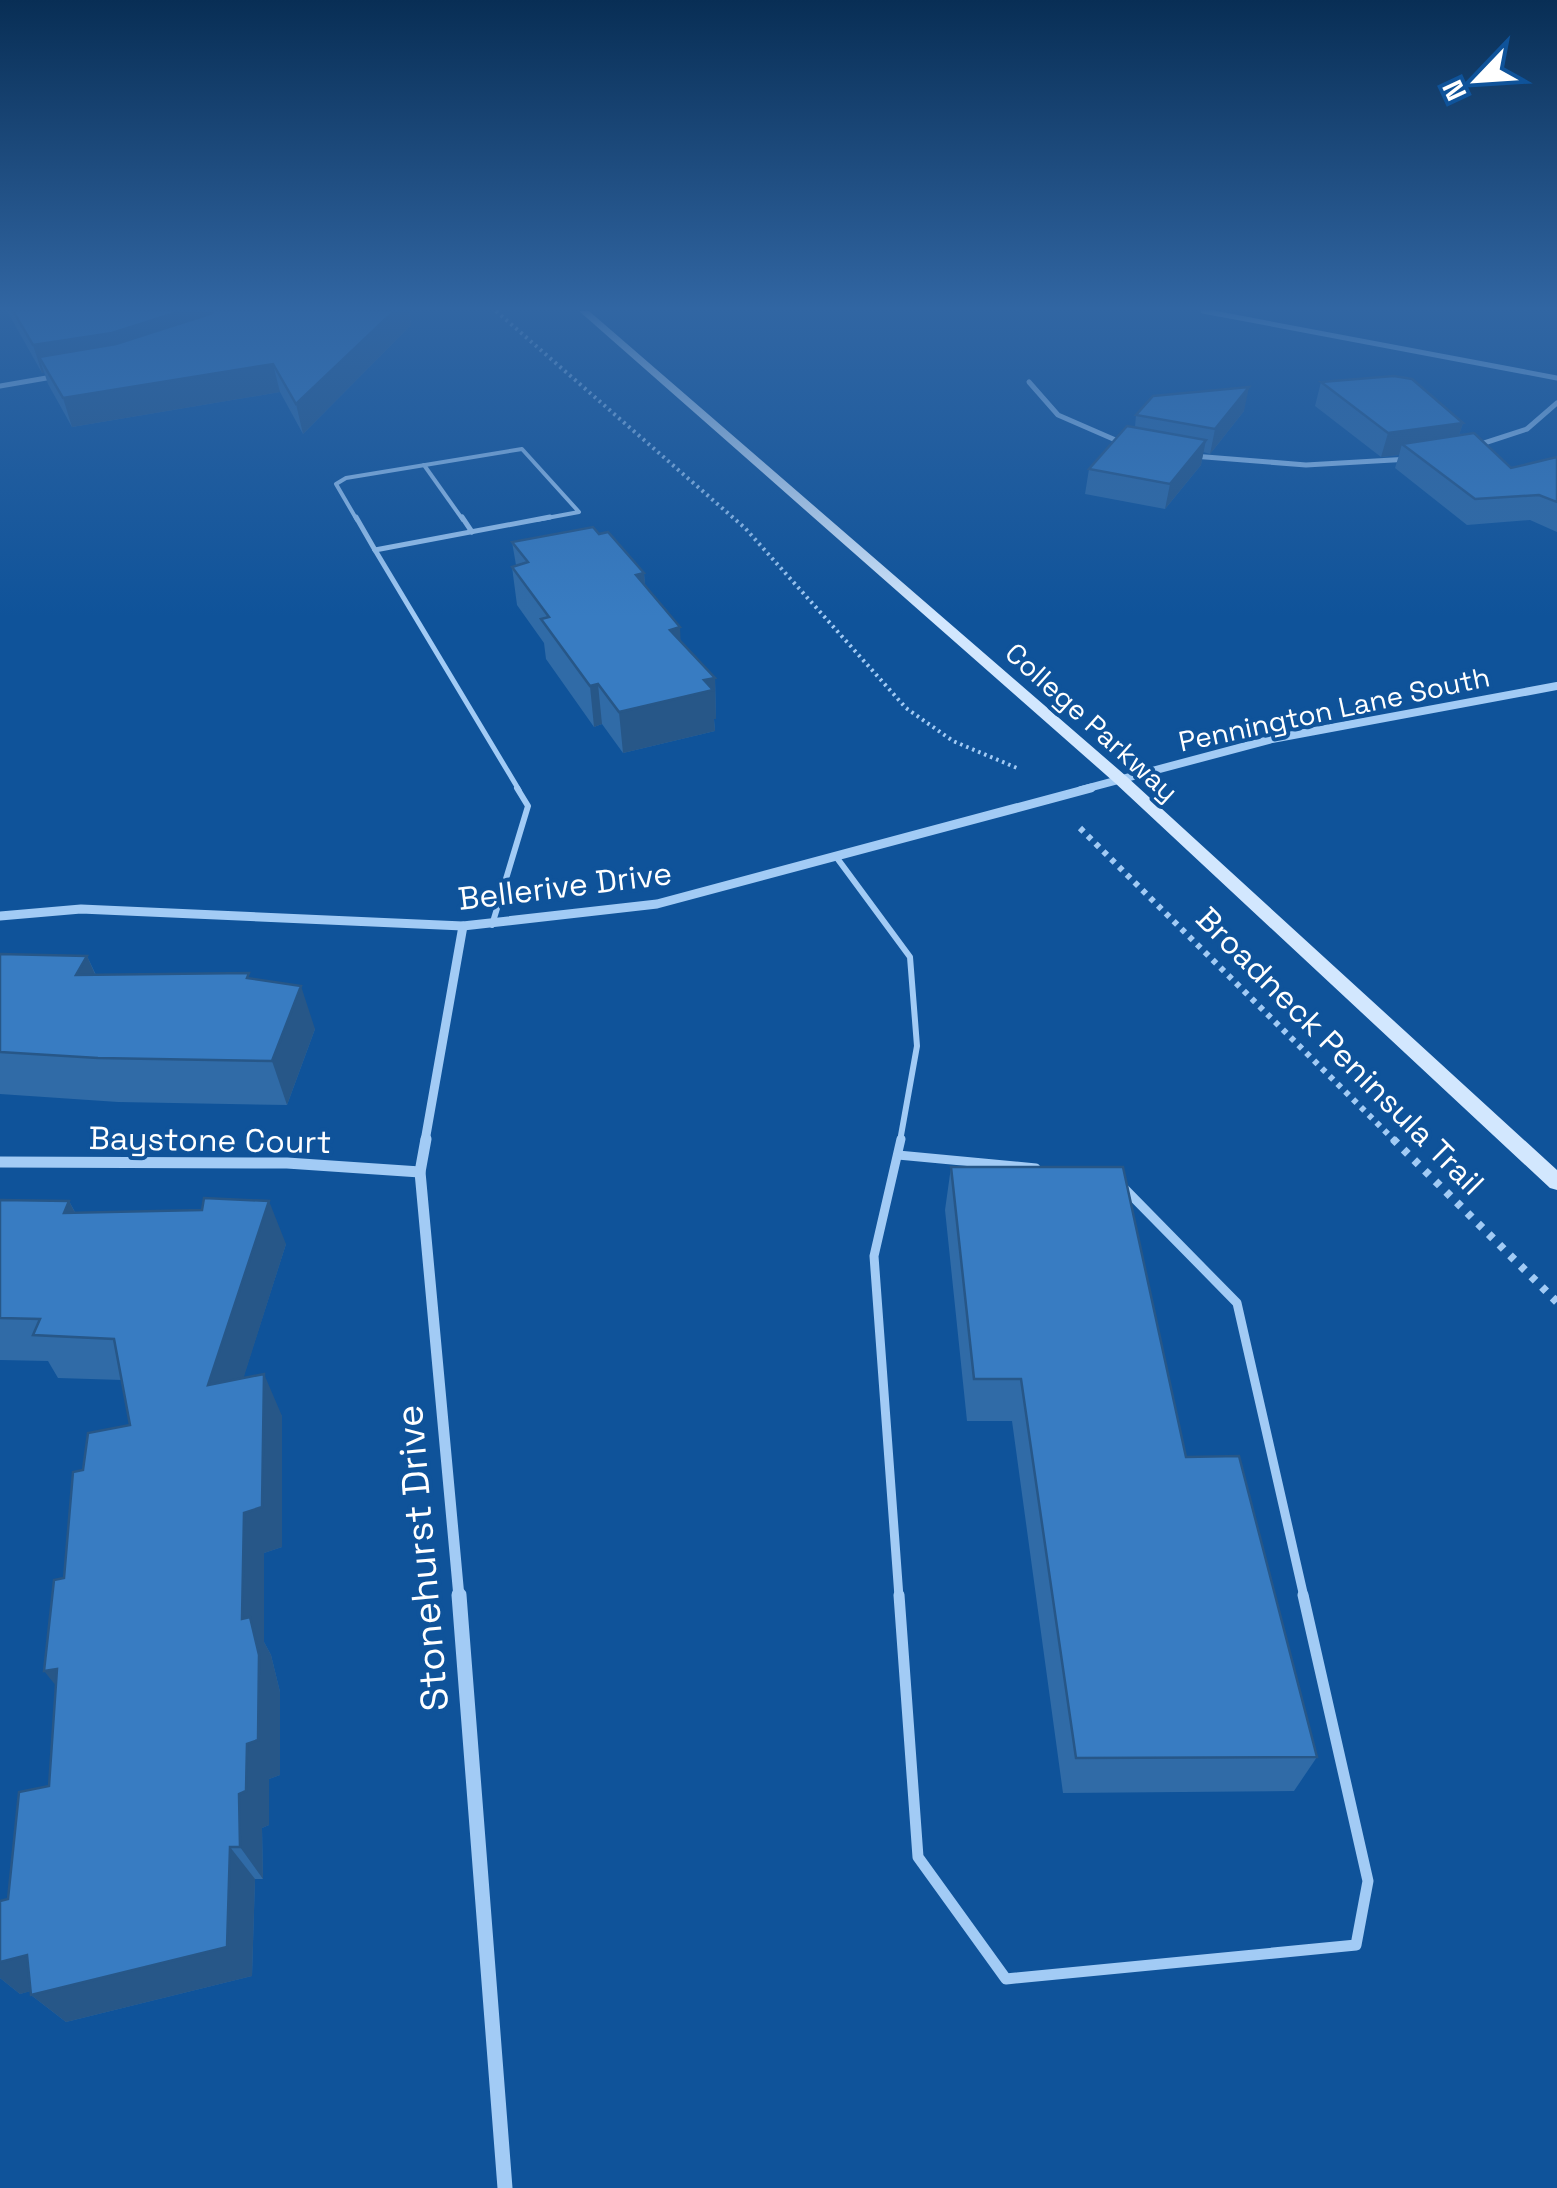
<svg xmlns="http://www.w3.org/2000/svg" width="1557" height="2188" viewBox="0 0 1557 2188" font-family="'Space Grotesk',sans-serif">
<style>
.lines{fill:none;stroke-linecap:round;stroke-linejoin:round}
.path-far2{stroke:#a2cbf5;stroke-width:4;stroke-dasharray:2.5 4;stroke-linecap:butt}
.path-far1{stroke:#a2cbf5;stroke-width:6;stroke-dasharray:5 6;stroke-linecap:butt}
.path{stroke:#a2cbf5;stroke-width:8;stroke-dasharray:6 9;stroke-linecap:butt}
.service-far4{stroke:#a2cbf5;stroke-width:4}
.service-far3{stroke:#a2cbf5;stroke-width:5}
.service-far2{stroke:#a2cbf5;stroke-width:6}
.service-far1{stroke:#a2cbf5;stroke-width:9}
.service{stroke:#a2cbf5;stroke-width:11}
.minor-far4{stroke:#a2cbf5;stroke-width:5}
.minor-far3{stroke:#a2cbf5;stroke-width:8}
.minor-far2{stroke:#a2cbf5;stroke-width:9}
.minor-far1{stroke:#a2cbf5;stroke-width:11}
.minor{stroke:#a2cbf5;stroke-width:15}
.secondary{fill:#d2e7fe;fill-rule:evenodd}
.wall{fill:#306ba7}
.shaded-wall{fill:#275788}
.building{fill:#387cc2;stroke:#275788;stroke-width:2.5}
.labels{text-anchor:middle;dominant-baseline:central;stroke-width:8;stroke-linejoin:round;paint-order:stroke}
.far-street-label{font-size:28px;fill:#fff;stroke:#0f539a}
.street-label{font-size:32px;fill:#fff;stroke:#0f539a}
.near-street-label{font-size:38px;fill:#fff;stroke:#0f539a}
</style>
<rect width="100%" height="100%" fill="#0f539a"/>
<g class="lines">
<polyline class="path-far2" points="496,311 745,528 906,708 953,741 1017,768"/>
<polyline class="path-far1" points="1080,828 1395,1141"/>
<polyline class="path" points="1393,1139 1557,1302"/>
<g class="service-far4">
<polyline points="424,465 463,520"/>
<polyline points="357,520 336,484 346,478 522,449 579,512 536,520"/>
</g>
<g class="service-far3">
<polyline points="356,517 375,550"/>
<polyline points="462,517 472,532"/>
<polyline points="375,550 519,790"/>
<polyline points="375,550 550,517"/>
</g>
<g class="service-far2">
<polyline points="837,858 910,957 917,1046 900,1141"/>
<polyline points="492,925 528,806 517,788"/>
</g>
<g class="service-far1">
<polyline points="898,1155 1036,1168"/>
<polyline points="1124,1188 1237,1303 1304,1597"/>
<polyline points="899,1597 874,1256 901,1139"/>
</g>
<polyline class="service" points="899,1595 918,1857 1006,1979 1356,1945 1368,1881 1303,1595"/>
<g class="minor-far4">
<polyline points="1203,311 1557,378"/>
<polyline points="1029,382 1058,415 1127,445"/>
<polyline points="0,386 58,376"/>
<polyline points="1475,446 1527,429 1557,403"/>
<polyline points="1193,456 1306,465 1410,459"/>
</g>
<polyline class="minor-far3" points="1081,790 1272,739 1557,686"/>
<g class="minor-far2">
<polyline points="0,916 81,909 463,926 657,904 1091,788"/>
<polyline points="425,1141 463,926"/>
</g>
<g class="minor-far1">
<polyline points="426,1139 420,1172 459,1597"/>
<polyline points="0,1162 287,1163 420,1172"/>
</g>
<polyline class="minor" points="459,1595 505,2188"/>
<polygon class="secondary" points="579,311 589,311 1126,776 1557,1170 1557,1190 1550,1188 1114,782"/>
</g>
<g class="wall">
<polygon points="7,311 409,311 411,325 303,434 280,392 72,427 48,384 44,372 42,373"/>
<polygon points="1321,382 1463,423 1459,435 1511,468 1557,457 1557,532 1530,520 1467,525 1395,468 1399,455 1381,457 1315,406"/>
<polygon points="1244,411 1210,454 1203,452 1201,465 1165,509 1085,494 1089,469 1135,427 1136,415"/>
<polygon points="599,534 644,573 645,586 681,641 715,678 716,719 714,719 715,731 623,753 602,724 594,727 546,659 544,643 517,605 512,567 516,565 512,542"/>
<polygon points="0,954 87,956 96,975 251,979 315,1029 287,1105 118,1102 0,1094"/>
<polygon points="951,1167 1186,1457 1317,1757 1294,1791 1063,1793 1012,1421 967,1421 945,1210"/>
<polygon points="0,1200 69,1201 75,1212 286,1244 243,1378 282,1416 282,1547 264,1553 264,1642 271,1655 280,1692 280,1775 269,1779 269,1825 262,1828 263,1879 255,1879 252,1976 66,2022 31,1995 30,1991 20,1994 0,1978 0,1962 8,1899 49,1786 64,1578 83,1470 130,1425 122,1380 58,1378 48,1361 0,1360"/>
</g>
<g class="shaded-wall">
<polygon points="181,311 212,311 216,328 39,357 44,372 42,373 33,345"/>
<polygon points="394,311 409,311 411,325 303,434 296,404"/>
<polygon points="273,364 280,392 72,427 63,398"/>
<polygon points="1249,387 1244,411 1210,454 1215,429"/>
<polygon points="1463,423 1455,447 1402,444 1399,455 1381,457 1388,433"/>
<polygon points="1206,440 1201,465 1165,509 1170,484"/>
<polygon points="644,573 647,612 636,575"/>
<polygon points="680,627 682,667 670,630"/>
<polygon points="715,678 716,719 714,719 715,731 623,753 619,712 704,680"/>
<polygon points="598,684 602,724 594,727 590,686"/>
<polygon points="87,956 106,999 76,975"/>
<polygon points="301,986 315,1029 287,1105 272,1061"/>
<polygon points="69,1201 91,1244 64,1213"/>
<polygon points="269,1201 286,1244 228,1427 208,1385"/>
<polygon points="264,1374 282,1416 282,1547 264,1553 264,1642 271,1655 280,1692 280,1775 269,1779 269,1825 262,1828 263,1879 240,1847 239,1794 244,1513"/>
<polygon points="57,1669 74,1708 44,1671"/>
<polygon points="230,1847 255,1879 252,1976 66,2022 31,1995"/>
<polygon points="27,1955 61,1983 20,1994 0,1978 0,1962"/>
</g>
<g class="building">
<polygon points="13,311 181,311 112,333 33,345"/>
<polygon points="214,311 394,311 296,404 273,364 63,398 39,357 116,344 213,313"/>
<polygon points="1394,376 1412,379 1463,423 1388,433 1321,382"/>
<polygon points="1249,387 1215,429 1136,415 1153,396"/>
<polygon points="1127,426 1206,440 1170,484 1089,469"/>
<polygon points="1474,433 1511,468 1557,457 1557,502 1539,495 1475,499 1402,444"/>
<polygon points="593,527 599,534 608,532 644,573 636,575 680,627 670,630 715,678 704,680 713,690 619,712 598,684 590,686 541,619 549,617 512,567 528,562 512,542"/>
<polygon points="0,954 87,956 76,975 249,973 247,978 301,986 272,1061 98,1058 0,1052"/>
<polygon points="951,1167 1123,1167 1186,1457 1239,1456 1317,1757 1076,1758 1021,1379 974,1379"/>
<polygon points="204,1198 269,1201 208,1385 264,1374 262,1507 244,1513 242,1619 250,1617 259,1655 258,1740 247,1744 246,1791 239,1794 240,1847 230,1847 227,1947 31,1995 27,1955 0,1962 0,1901 8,1899 19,1792 49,1786 57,1669 44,1671 54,1580 64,1578 73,1472 83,1470 88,1433 130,1425 114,1339 33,1335 40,1319 0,1318 0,1200 69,1201 64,1213 202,1210"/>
</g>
<linearGradient id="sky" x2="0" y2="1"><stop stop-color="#082e55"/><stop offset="0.5" stop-color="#3166a3"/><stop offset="1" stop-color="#3166a3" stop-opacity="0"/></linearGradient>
<rect width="1557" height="617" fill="url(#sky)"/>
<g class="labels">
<g class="far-street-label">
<text transform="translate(1334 709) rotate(-12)">Pennington Lane South</text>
<text transform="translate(1092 722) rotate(42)">College Parkway</text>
</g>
<g class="street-label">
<text transform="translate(565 886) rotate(-7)">Bellerive Drive</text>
<text transform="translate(1340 1051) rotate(45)">Broadneck Peninsula Trail</text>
<text transform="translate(210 1140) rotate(1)">Baystone Court</text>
</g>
<g class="near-street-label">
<text transform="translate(422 1558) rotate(-95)">Stonehurst Drive</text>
</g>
</g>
<g transform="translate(1477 80) rotate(245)" stroke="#0f539a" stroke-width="8" paint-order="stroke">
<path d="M0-8L18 38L0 25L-18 38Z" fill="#ffffff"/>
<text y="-15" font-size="28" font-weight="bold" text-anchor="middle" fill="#ffffff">N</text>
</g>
</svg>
